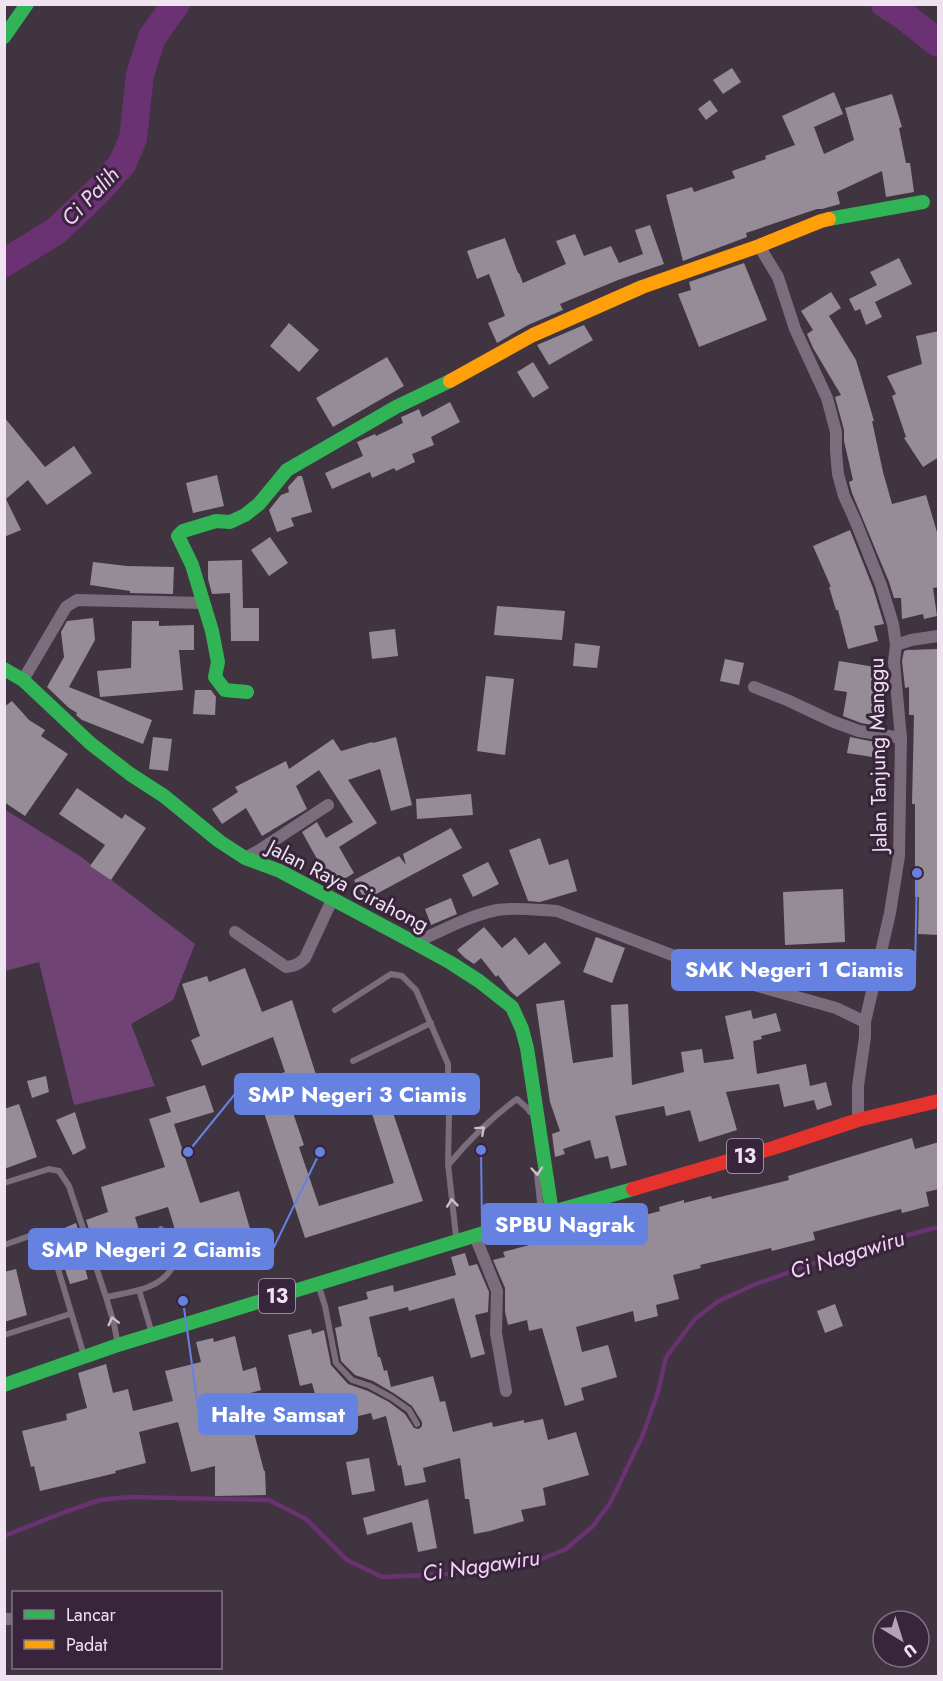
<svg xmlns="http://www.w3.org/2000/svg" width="943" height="1681" viewBox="0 0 943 1681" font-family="Jost,sans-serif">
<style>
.green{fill:#6f4475}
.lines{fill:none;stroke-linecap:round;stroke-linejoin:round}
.stream{stroke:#6a3272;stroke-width:4.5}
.river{stroke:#6a3272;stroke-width:28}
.building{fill:#968c97}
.lane{stroke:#7b6d7c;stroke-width:6}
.street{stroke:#7b6d7c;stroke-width:12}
.fast{stroke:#30b455;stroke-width:14}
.slow{stroke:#ff9f0a;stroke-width:14}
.jam{stroke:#e5322d;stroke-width:14}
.oneway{stroke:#ccbfce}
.labels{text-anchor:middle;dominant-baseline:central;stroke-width:6;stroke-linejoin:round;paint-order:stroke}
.shield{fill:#38243b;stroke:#b8a9ba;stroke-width:1.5}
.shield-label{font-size:20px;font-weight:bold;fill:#efe2f1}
.street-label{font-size:21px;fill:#efe2f1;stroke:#38243b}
.water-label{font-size:22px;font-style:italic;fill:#f4d2f8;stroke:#38243b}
.leader{fill:none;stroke:#6682e1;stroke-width:2}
.callout-dot{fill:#6682e1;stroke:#38243b;stroke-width:2}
.callout{fill:#6682e1;stroke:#6682e1;stroke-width:2}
.callout-label{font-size:22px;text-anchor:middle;font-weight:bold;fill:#fff}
</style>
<rect width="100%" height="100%" fill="#3f3440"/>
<polygon class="green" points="4,809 80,856 195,944 173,1000 131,1024 155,1086 74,1105 39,962 5,971"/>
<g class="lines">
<polyline class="stream" points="4,1536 65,1512 100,1500 129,1497 269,1500 306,1519 347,1560 382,1577 448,1574 537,1561 566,1549 593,1526 610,1503 642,1437 658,1392 666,1357 695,1319 717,1302 753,1285 849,1251 938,1227"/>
<g class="river">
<polyline points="885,4 904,16 938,43"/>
<polyline points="4,263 56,231 97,192 122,164 133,139 140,75 152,37 176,4"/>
</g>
</g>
<g class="building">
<polygon points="732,68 741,82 723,94 713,80"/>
<polygon points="834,92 843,114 814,127 824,154 854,140 845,108 892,94 902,127 899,128 906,163 910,163 914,192 886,197 882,171 837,192 840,204 822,209 817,209 746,233 747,237 683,261 666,195 692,187 694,192 735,178 732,171 766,159 765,156 795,145 782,116"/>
<polygon points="710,100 718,111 706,120 698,109"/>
<polygon points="650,225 664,264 618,280 560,304 563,310 528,325 497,343 488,323 505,316 489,274 477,279 467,251 505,238 518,273 519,273 523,283 566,264 556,241 575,234 584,256 611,246 619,263 643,254 635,230"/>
<polygon points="899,258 912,284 875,302 882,317 866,325 860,309 855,311 849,299 877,285 870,272"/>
<polygon points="744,263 767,320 699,347 678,294 691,290 689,282"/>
<polygon points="831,292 841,308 829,316 856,360 874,421 872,421 883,472 892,504 926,495 939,539 939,587 933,588 937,616 924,619 923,614 902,619 901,598 894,598 889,582 852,493 849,482 853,480 844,441 844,430 835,397 841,395 813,348 807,334 813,330 801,311"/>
<polygon points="289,323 319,350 299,372 270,346"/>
<polygon points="584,325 593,340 549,365 537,345"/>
<polygon points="939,331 939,457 923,467 904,438 906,437 892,396 896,394 887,376 922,364 916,336"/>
<polygon points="387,357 404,386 333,427 316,398"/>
<polygon points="533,362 549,388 533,398 517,372"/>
<polygon points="450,402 460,422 431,437 434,445 412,454 415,462 396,471 394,468 372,478 370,472 332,489 325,473 363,456 357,442 375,434 376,436 403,423 401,417 406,415 419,409 422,417"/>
<polygon points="4,417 45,467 74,446 92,473 47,505 28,480 6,499 21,530 4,537"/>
<polygon points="217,475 224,506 193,513 186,483"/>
<polygon points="298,476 302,476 312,512 291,518 294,526 277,532 269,510 281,495 289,492 288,487"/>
<polygon points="850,530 873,588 884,624 874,626 878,641 848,649 838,610 836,610 829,587 831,587 813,546"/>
<polygon points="270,537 288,563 269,576 251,550"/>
<polygon points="242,560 243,608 259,608 259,641 231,641 230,593 212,594 208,579 208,561"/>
<polygon points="93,562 127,566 174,567 173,594 130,593 130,591 90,585"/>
<polygon points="497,606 565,611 562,640 494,635"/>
<polygon points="93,618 95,640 69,687 152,720 143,744 82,720 76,715 77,713 69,708 47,687 64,657 61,632 67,621"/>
<polygon points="132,621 159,621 159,626 194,625 194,650 179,650 183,690 100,697 97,671 131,668"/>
<polygon points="395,629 398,656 372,659 369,632"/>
<polygon points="575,643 600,646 597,668 573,666"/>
<polygon points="939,649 939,935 918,934 919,897 915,897 915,804 912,804 914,715 909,715 909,687 905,688 902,661 904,651 907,650"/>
<polygon points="725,659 744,663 739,685 720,681"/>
<polygon points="839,661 881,668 872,725 861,723 843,716 847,692 834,690"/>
<polygon points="486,676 514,679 505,755 477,751"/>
<polygon points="195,690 211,690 216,697 215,715 193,714"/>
<polygon points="12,701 29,720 45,730 41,736 68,754 25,816 4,802 4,707"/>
<polygon points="153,737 172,739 168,771 149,769"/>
<polygon points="396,737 412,805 391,811 380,769 348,780 377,823 339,847 354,873 331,887 313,876 311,874 322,868 302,832 317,822 326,838 353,822 319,770 296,786 307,809 262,836 246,808 222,824 212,809 238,792 235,787 286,761 289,769 333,739 341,751 372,742 373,743"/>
<polygon points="850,737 875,742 872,757 847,753"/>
<polygon points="77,788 122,819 125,814 146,828 111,880 90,866 105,845 59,814"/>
<polygon points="471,794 473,815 417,819 416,799"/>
<polygon points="451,828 462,848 365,900 354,880 399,856 406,865 403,854"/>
<polygon points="540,838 549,865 568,859 577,891 540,902 528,901 509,850"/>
<polygon points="488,862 499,884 473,897 462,875"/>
<polygon points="843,889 845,942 785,945 783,892"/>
<polygon points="451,898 457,914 431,925 425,909"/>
<polygon points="484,927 502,948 515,937 529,955 545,942 561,963 517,997 510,991 498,975 496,977 481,958 474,964 465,958 457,950"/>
<polygon points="596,937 625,948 612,983 583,972"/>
<polygon points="245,968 262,1012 292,1000 319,1084 287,1095 304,1145 299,1147 319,1206 394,1183 362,1082 388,1074 397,1101 390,1104 423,1201 305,1238 254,1082 285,1072 273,1037 202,1066 191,1040 200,1036 182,984 207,976 209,982"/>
<polygon points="564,1000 573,1063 613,1057 611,1005 628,1004 632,1085 684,1072 681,1052 702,1049 704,1063 734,1059 725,1016 751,1010 753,1019 776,1013 781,1031 761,1036 762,1039 753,1041 757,1074 806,1064 810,1086 826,1082 832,1105 817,1110 814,1100 784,1107 779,1084 726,1092 737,1130 699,1142 690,1110 666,1116 664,1106 615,1116 627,1165 611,1169 608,1156 595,1159 590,1140 563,1149 565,1154 555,1157 552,1134 560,1131 550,1102 536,1004"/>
<polygon points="46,1076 49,1092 32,1098 27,1081"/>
<polygon points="205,1085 214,1112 174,1124 200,1203 239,1191 258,1256 230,1264 220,1231 179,1243 168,1207 135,1217 145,1249 130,1253 129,1248 98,1257 86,1220 108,1212 101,1187 165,1167 149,1119 171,1112 166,1097"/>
<polygon points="19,1104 37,1157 4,1169 4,1109"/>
<polygon points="75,1112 86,1148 73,1155 56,1120"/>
<polygon points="912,1138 915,1149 939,1142 939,1189 926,1192 929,1206 902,1213 901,1209 813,1232 815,1240 772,1251 771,1248 700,1265 701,1268 673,1275 679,1299 656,1305 658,1316 635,1322 633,1311 576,1327 582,1352 608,1345 617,1377 581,1388 584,1400 565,1406 542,1328 529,1331 527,1320 508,1325 505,1312 505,1288 493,1260 505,1257 503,1252 544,1241 543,1236 558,1232 561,1242 589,1235 588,1230 660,1211 659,1207 684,1200 684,1203 711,1196 712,1199 789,1180 788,1176"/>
<polygon points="76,1223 88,1260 83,1261 88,1279 70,1284 53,1233"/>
<polygon points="465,1253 469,1266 477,1264 489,1292 488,1312 475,1315 485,1354 471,1358 454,1298 409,1311 408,1307 369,1317 378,1357 380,1357 384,1371 387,1370 391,1387 433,1376 440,1402 445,1401 453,1432 492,1422 493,1427 524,1420 524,1423 543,1419 548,1440 576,1432 589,1475 543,1488 546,1505 521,1510 524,1521 490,1531 474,1534 469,1499 465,1499 460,1458 423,1468 426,1482 405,1486 401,1465 398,1466 386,1416 373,1420 371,1413 341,1420 340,1417 322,1421 312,1383 300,1386 288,1335 311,1329 312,1334 324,1330 331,1365 348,1384 368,1391 389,1402 405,1414 414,1428 419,1429 422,1426 422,1422 412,1406 395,1394 373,1381 355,1375 341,1361 335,1328 342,1326 338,1307 368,1299 366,1292 393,1285 394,1292 456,1275 451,1257"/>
<polygon points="16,1269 27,1315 4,1322 4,1272"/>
<polygon points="835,1304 843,1326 825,1333 817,1311"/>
<polygon points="235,1336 243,1371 256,1367 261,1390 247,1394 252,1416 250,1417 264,1471 265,1471 266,1495 215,1496 215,1466 191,1472 178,1422 139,1432 146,1463 115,1471 116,1473 40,1491 34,1466 31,1467 22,1431 67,1420 66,1414 87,1408 78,1373 106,1364 113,1393 128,1389 133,1411 173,1401 165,1371 201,1362 196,1342 213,1338 214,1342"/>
<polygon points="369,1458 375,1491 352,1495 346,1462"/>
<polygon points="428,1499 437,1548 418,1552 412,1522 367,1535 363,1518"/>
</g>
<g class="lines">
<g class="lane">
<polyline points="335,1010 391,974 402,976 416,990 448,1064 449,1116 448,1164 456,1236"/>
<polyline points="353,1061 431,1023"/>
<path d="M449 1164C469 1140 492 1117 517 1099L527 1108 530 1112"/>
<polyline points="537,1174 541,1212"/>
<polyline points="4,1183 49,1169 59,1171 69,1186 106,1297 114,1324 117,1340"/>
<polyline points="4,1245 38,1233 43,1233 49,1239 83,1352"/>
<polyline points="319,1287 325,1306 336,1363 352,1380 370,1386 392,1398 409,1410 417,1424"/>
<polyline points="139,1290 151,1330"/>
<path d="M106 1297C130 1292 159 1290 172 1268L161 1229"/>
<polyline points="4,1335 70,1314"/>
</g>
<g class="street">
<polyline points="759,246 778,277 795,329 827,398 836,432 836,452 838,474 844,496 855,520 881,585 893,624 896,645"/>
<polyline points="23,680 66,607 77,600 202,603"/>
<polyline points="754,687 787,700 834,722 859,731 901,738"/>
<polyline points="245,858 258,851 328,805"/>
<path d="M235 932 286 967C295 966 299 964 305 958L332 900"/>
<path d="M415 943C441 931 468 916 497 910 516 907 537 910 557 911L740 981 836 1008 865 1022"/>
<polyline points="858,1120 858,1086 865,1037 865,1022 890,913 899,856 901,738 894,662 896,645 911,640 938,636"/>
<polyline points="475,1236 497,1291 496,1333 506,1391"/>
<polyline points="4,1619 14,1619"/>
</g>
<g class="fast">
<polyline points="4,37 27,4"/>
<polyline points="829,219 923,202"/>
<polyline points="4,669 23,680 90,743 130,774 164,796 219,841 245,858 280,871 415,943 451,963 479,981 512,1007 522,1029 527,1048 552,1212"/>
<polyline points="247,692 225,690 215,677 218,662 212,631 192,565 178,536 183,531 216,521 230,522 245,515 259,504 287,470 396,407 450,381"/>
<polyline points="4,1385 118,1345 542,1215 633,1189"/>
</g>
<polyline class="slow" points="450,381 533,335 642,287 759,246 821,221 829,219"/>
<polyline class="jam" points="633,1189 773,1148 858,1120 938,1101"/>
</g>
<defs><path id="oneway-chevron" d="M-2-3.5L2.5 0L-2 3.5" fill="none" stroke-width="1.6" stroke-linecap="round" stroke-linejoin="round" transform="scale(1.5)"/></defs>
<g class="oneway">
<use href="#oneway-chevron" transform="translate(481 1130) rotate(-42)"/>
<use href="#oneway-chevron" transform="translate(537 1171) rotate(85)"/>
<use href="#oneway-chevron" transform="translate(452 1203) rotate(-96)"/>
<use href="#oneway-chevron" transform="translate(113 1321) rotate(-104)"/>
</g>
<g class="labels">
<g class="shield">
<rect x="727" y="1139" width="36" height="34" rx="4.5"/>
<rect x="259" y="1279" width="36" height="34" rx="4.5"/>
</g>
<g class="shield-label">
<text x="745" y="1156">13</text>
<text x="277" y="1296">13</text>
</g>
<g class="street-label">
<text transform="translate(878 755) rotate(-91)">Jalan Tanjung Manggu</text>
<text transform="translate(348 886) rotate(27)">Jalan Raya Cirahong</text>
</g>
<g class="water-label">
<text transform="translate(90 196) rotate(-46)">Ci Palih</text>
<text transform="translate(847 1254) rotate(-17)">Ci Nagawiru</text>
<text transform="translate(481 1565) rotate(-8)">Ci Nagawiru</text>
</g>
</g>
<path class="leader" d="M917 873L915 970M188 1152L235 1094M481 1150L482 1224M320 1152L273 1249M183 1301L199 1414"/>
<g class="callout-dot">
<circle cx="917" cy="873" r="6"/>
<circle cx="188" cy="1152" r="6"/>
<circle cx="481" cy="1150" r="6"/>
<circle cx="320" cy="1152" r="6"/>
<circle cx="183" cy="1301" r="6"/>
</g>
<g class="callout">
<rect x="672" y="950" width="243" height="40" rx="6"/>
<rect x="235" y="1074" width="244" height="40" rx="6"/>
<rect x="482" y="1204" width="165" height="40" rx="6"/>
<rect x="29" y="1229" width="244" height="40" rx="6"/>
<rect x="199" y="1394" width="158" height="40" rx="6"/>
</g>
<g class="callout-label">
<text x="794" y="977">SMK Negeri 1 Ciamis</text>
<text x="357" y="1102">SMP Negeri 3 Ciamis</text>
<text x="565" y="1232">SPBU Nagrak</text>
<text x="151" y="1257">SMP Negeri 2 Ciamis</text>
<text x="278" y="1422">Halte Samsat</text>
</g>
<rect width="943" height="1681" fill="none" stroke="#efe2f1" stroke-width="12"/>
<rect x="12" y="1591" width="210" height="78" fill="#38243b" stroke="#817084" stroke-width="1.5"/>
<rect x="24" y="1610" width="30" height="9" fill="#30b455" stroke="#817084" stroke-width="1.5"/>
<text x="66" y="1621" font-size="18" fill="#efe2f1">Lancar</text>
<rect x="24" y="1640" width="30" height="9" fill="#ff9f0a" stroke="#817084" stroke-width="1.5"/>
<text x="66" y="1651" font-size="18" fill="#efe2f1">Padat</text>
<g transform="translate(901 1639) rotate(142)"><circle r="28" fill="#38243b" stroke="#817084" stroke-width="1.5"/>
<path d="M0-4.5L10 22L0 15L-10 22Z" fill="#b1a5b3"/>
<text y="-9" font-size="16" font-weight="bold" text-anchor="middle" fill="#efe2f1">U</text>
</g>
</svg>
